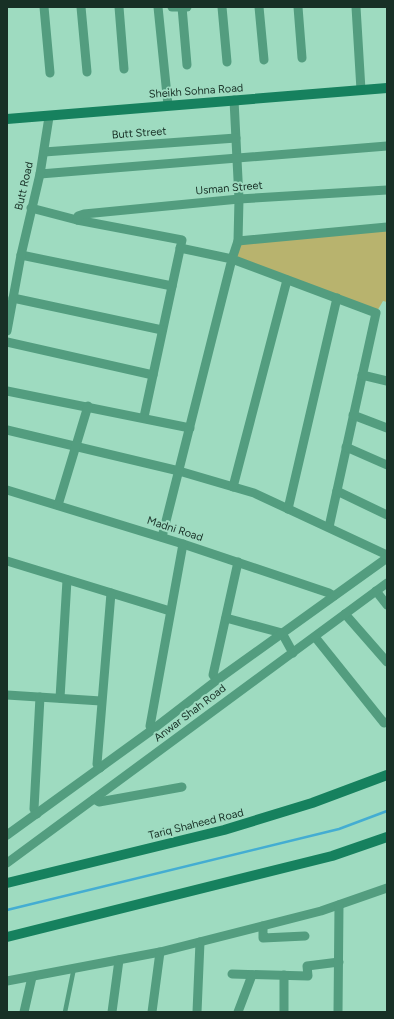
<svg xmlns="http://www.w3.org/2000/svg" width="394" height="1019" viewBox="0 0 394 1019" font-family="Figtree,sans-serif">
<style>
.green{fill:#b8b36e}
.lines{fill:none;stroke-linecap:round;stroke-linejoin:round}
.stream{stroke:#44add2;stroke-width:2.5}
.lane{stroke:#539d7f;stroke-width:4.5}
.street{stroke:#539d7f;stroke-width:9}
.secondary{stroke:#16815e;stroke-width:10}
.labels{text-anchor:middle;dominant-baseline:central;stroke-width:4;stroke-linejoin:round;paint-order:stroke}
.street-label{font-size:11px;fill:#183026;stroke:#9edbc0}
</style>
<rect width="100%" height="100%" fill="#9edbc0"/>
<polygon class="green" points="387,227 387,302 383,301 376,313 232,259 238,241"/>
<g class="lines">
<polyline class="stream" points="7,910 339,829 387,811"/>
<polyline class="lane" points="65,1012 74,968"/>
<g class="street">
<polyline points="44,7 50,73"/>
<polyline points="81,7 87,72"/>
<polyline points="119,7 124,69"/>
<polyline points="158,7 168,105"/>
<polyline points="172,7 187,7"/>
<polyline points="182,7 187,65"/>
<polyline points="222,7 227,62"/>
<polyline points="259,7 264,60"/>
<polyline points="298,7 302,58"/>
<polyline points="356,7 361,90"/>
<polyline points="234,100 239,199 238,241 232,259 376,313 329,527"/>
<polyline points="44,152 236,138"/>
<polyline points="40,174 387,146"/>
<polyline points="31,208 77,220 182,240 144,417"/>
<polyline points="77,220 78,216 84,214 239,199 387,190"/>
<polyline points="238,241 387,227"/>
<polyline points="21,255 172,286"/>
<polyline points="13,298 162,330"/>
<polyline points="7,331 21,255 40,174 49,117"/>
<polyline points="7,342 153,375"/>
<polyline points="362,375 387,381"/>
<polyline points="7,391 190,428"/>
<polyline points="353,415 387,428"/>
<polyline points="7,430 179,471 254,493 387,555"/>
<polyline points="346,447 387,465"/>
<polyline points="233,487 287,280"/>
<polyline points="7,490 183,544 329,593 334,596"/>
<polyline points="337,491 387,515"/>
<polyline points="58,505 88,406"/>
<polyline points="288,509 337,298"/>
<polyline points="162,537 232,259 180,248"/>
<polyline points="7,561 170,611"/>
<polyline points="376,591 387,605"/>
<polyline points="345,614 387,662"/>
<polyline points="226,618 282,633 293,653"/>
<polyline points="315,637 384,723 387,722"/>
<polyline points="217,680 213,675 238,562"/>
<polyline points="7,695 101,701"/>
<polyline points="60,698 67,580"/>
<polyline points="152,730 150,726 183,544"/>
<polyline points="100,768 97,764 111,593"/>
<polyline points="94,799 99,802 182,787"/>
<polyline points="37,814 34,809 40,697"/>
<polyline points="7,835 152,730 217,680 387,558"/>
<polyline points="7,863 387,583"/>
<polyline points="263,926 263,938 305,936"/>
<polyline points="232,974 308,976 307,966 339,962"/>
<polyline points="284,975 284,1012"/>
<polyline points="7,981 160,952 321,911 387,888"/>
<polyline points="24,1012 32,977"/>
<polyline points="112,1012 119,960"/>
<polyline points="152,1012 160,952"/>
<polyline points="197,1012 200,942"/>
<polyline points="238,1012 252,975"/>
<polyline points="338,1012 339,905"/>
</g>
<g class="secondary">
<polyline points="7,119 387,88"/>
<polyline points="7,883 224,830 312,803 387,775"/>
<polyline points="7,937 332,856 387,837"/>
</g>
</g>
<g class="labels">
<g class="street-label">
<text transform="translate(196 91) rotate(-4)">Sheikh Sohna Road</text>
<text transform="translate(139 133) rotate(-4)">Butt Street</text>
<text transform="translate(24 186) rotate(-77)">Butt Road</text>
<text transform="translate(229 188) rotate(-5)">Usman Street</text>
<text transform="translate(175 529) rotate(18)">Madni Road</text>
<text transform="translate(190 713) rotate(-37)">Anwar Shah Road</text>
<text transform="translate(196 824) rotate(-14)">Tariq Shaheed Road</text>
</g>
</g>
<rect width="394" height="1019" fill="none" stroke="#183026" stroke-width="16"/>
</svg>
